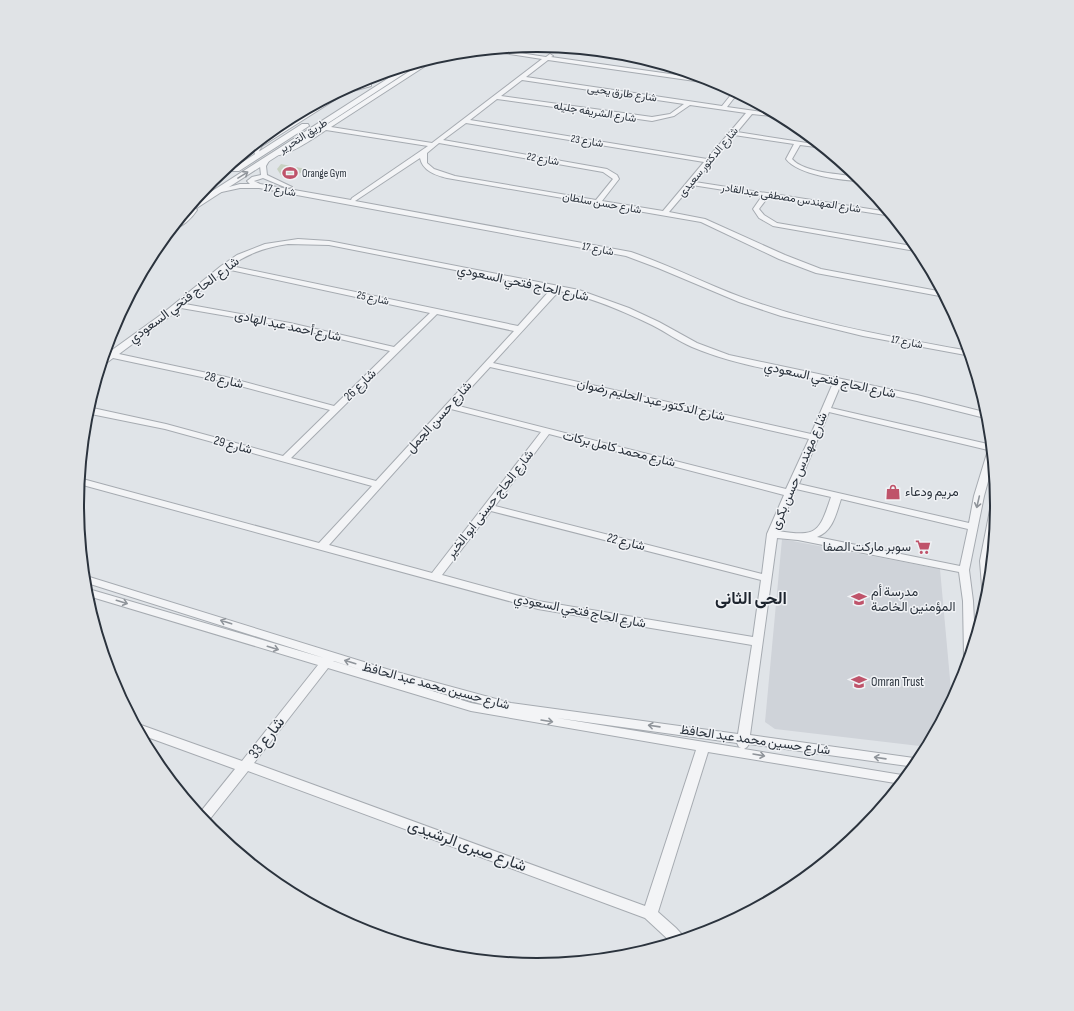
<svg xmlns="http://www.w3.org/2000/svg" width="1074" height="1011" viewBox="0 0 1074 1011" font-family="'Sofia Sans Condensed',Vazirmatn,sans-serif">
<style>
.built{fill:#cfd3d9}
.green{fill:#c7d1c2}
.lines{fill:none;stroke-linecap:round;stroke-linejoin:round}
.minor-casing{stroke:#a6abb1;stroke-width:2}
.tertiary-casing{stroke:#a6abb1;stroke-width:2}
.minor{fill:#f3f4f6;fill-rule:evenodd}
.tertiary{fill:#f3f4f6;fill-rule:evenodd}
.oneway{stroke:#8f949a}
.labels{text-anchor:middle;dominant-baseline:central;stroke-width:3;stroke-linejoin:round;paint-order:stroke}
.far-street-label{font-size:11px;fill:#2b333d;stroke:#f0f2f5}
.far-poi-label{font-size:11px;fill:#2b333d;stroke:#f0f2f5;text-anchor:start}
.street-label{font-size:13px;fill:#2b333d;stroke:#f0f2f5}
.poi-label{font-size:13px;fill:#2b333d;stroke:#f0f2f5;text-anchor:start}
.near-street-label{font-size:16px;fill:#2b333d;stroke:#f0f2f5}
.district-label{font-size:17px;font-weight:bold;fill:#1d242e;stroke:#f0f2f5}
.rim{fill:none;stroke:#2b333d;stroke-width:2}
</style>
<rect width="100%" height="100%" fill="#e0e4e8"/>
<polygon class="built" points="782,539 940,569 952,701 928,747 775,729 765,722"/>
<polygon class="green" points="281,164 306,169 290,180 282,177 277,169"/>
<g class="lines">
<g class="minor-casing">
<g id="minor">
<path d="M493 49 546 57 550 54 553 56 551 57 712 80 718 83 716 84 548 60 526 77 722 106 734 91 738 93 727 107 776 114 782 117 752 114 737 132 820 145 824 148 800 145 792 159C804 173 841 174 859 177L863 181C843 181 798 175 786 159L794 144 734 135 695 182 889 212 892 216 768 197 759 209 764 215 777 223 918 247 921 252 773 226 759 218 753 209 762 196 692 185 669 212 705 219 785 255 821 269 943 292 945 297 816 273 779 259 701 222 447 178C435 175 423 171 420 158L355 201 631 252C675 267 717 290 761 304 829 327 899 338 969 351L971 356 863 336 781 316 739 302 658 268 626 256 259 188H240L217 193 214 191 240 184H250L247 181 252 177 261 175 260 166 265 158 267 157 270 159 266 166 267 175 292 187 287 188 263 178 254 181 260 184 351 200 352 198 428 146 326 130C317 136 282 161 273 154L295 145 427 60 436 57V59L331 127 432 143 542 59 485 50ZM522 80 684 104 670 114 652 117 501 96ZM497 99 652 121 674 116 690 105 746 113 707 159 470 120ZM466 123 704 162 663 211 602 201 619 179 617 175 607 169 443 140ZM439 143 603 172 613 179 596 200 455 176 434 169 427 163V153Z"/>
<polygon points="366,78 366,80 262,146 259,151 261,154 260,155 256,155 253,151 257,144 339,91"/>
<polygon points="245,162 247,163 247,165 225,168 230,165"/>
<path d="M191 205 194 206 197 210C192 218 181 229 171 229 177 222 186 217 191 210L189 207Z"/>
<path d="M298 239 329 241 579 290 629 308 659 322 697 343 729 355 917 395 988 413 989 419 917 401 841 384 831 408 992 445 993 463 984 496 969 570 973 601 975 640 969 661 964 657 963 601 959 572 798 540 777 538 750 735 921 759 915 767 749 744 747 747 744 749 908 776 901 784 708 752 658 912 676 928 686 939 672 943 645 918 248 771 206 824 198 815 235 769 139 734 134 724 141 725 242 761 318 665 85 595V588L324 658 84 582 83 575 393 671 511 703 738 734 752 645 538 609 79 484V478L319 543 372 486 165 429 86 413 88 407 166 424 283 456 330 410 225 382 113 358 105 364H101L103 357 108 353 162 314 221 266 237 255 265 244ZM288 244 329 245 551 289 518 326 231 266C248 253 267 247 288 244ZM226 269 430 313 394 347 290 323 185 304ZM559 291C591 297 623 311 652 325 666 332 678 341 692 347 737 366 786 372 833 383L811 434 493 363ZM181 308 290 327 390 351 334 406 226 377 119 354ZM437 314 514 331 376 481 291 458ZM490 367 809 439 786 489 455 405ZM451 409 541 432 432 573 329 545ZM829 412 988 450 974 496 969 523 799 484ZM549 434 784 495 767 534 762 574 495 506ZM796 489 831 497C819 533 817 537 778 531ZM841 499 968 529 960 566 817 537C833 531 836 514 841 499ZM491 511 761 580 753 637 538 601 442 575ZM333 661H334L361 670ZM328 668 471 711 696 750 645 906 254 763ZM413 685 496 708 471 703ZM557 718 737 743 739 747 741 748Z"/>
<polygon points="997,497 997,506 990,561 991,570 989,596 987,602 983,599 980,561 992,500"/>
</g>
</g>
<g class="tertiary-casing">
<g id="tertiary">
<polygon points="422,62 189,213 184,213 192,204 409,65"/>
<polygon points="369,83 371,84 371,86 342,94 339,92"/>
<polygon points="302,124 308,124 309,126 239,171 233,171 232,169"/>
</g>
</g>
<use href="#minor" class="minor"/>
<use href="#tertiary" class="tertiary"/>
</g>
<defs><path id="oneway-shaft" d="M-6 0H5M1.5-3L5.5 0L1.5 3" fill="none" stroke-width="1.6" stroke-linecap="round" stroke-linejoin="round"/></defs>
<g class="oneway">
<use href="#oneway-shaft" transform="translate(243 175) rotate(-32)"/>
<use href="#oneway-shaft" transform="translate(978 502) rotate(103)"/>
<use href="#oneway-shaft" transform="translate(122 602) rotate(17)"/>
<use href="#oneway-shaft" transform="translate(226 622) rotate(-162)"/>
<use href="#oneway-shaft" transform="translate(273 648) rotate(17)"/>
<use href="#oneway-shaft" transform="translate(350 662) rotate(-163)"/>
<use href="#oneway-shaft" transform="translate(547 721) rotate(9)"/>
<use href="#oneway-shaft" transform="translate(654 726) rotate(-172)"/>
<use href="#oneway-shaft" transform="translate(759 755) rotate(10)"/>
<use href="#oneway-shaft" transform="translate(880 758) rotate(-172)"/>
</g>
<defs>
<g id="stadium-bare" transform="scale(1.2)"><path d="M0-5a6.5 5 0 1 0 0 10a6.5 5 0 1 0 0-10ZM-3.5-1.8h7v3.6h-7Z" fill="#bf536a" stroke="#f0f2f5" stroke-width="2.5" paint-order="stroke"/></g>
<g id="shop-bare" transform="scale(1.2)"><path d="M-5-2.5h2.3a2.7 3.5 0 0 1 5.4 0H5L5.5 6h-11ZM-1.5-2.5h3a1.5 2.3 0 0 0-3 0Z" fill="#bf536a" stroke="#f0f2f5" stroke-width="2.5" paint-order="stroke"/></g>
<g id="supermarket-bare" transform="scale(1.2)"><path d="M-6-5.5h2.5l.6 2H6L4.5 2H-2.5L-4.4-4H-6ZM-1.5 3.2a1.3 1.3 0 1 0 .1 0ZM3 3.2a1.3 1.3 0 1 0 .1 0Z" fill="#bf536a" stroke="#f0f2f5" stroke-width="2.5" paint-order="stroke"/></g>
<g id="school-bare" transform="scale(1.2)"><path d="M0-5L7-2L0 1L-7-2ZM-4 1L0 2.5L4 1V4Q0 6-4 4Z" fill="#bf536a" stroke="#f0f2f5" stroke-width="2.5" paint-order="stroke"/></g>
</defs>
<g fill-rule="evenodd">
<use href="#stadium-bare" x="290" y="173"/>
<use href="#shop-bare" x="893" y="492"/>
<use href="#supermarket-bare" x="923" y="547"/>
<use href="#school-bare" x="859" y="599"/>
<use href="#school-bare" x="859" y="682"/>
</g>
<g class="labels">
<g class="far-street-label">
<text transform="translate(622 93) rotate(8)">شارع طارق يحيى</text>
<text transform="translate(595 112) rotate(9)">شارع الشريفه جليله</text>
<text transform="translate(303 136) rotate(-32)">طريق التحرير</text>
<text transform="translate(587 141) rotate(9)">شارع 23</text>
<text transform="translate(543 159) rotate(10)">شارع 22</text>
<text transform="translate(708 162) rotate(-50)">شارع الدكتور سعيدى</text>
<text transform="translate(280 190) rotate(10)">شارع 17</text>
<text transform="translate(791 198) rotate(9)">شارع المهندس مصطفى عبدالقادر</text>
<text transform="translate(602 203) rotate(10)">شارع حسن سلطان</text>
<text transform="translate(598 249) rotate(11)">شارع 17</text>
<text transform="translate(373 298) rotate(12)">شارع 25</text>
<text transform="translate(907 342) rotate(11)">شارع 17</text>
</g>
<g class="far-poi-label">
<text x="302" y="173">Orange Gym</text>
</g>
<g class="street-label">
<text transform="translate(523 283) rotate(12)">شارع الحاج فتحي السعودي</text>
<text transform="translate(184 300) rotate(-37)">شارع الحاج فتحي السعودي</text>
<text transform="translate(288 326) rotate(12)">شارع أحمد عبد الهادى</text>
<text transform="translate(224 380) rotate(13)">شارع 28</text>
<text transform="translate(830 380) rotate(12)">شارع الحاج فتحي السعودي</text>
<text transform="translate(360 385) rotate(-44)">شارع 26</text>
<text transform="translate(651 400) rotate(13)">شارع الدكتور عبد الحليم رضوان</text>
<text transform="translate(439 417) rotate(-48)">شارع حسن الجمل</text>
<text transform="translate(233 445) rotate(15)">شارع 29</text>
<text transform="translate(619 449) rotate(14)">شارع محمد كامل بركات</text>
<text transform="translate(799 471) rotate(-67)">شارع مهندس حسن بكرى</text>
<text transform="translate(490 504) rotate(-52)">شارع الحاج حسنى ابو الخير</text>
<text transform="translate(626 542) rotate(14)">شارع 22</text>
<text transform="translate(580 611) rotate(11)">شارع الحاج فتحي السعودي</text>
<text transform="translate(436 686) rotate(15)">شارع حسين محمد عبد الحافظ</text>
<text transform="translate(755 740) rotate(8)">شارع حسين محمد عبد الحافظ</text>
</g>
<g class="poi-label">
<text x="905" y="492">مريم ودعاء</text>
<text x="911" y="547" text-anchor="end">سوبر ماركت الصفا</text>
<text x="871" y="592">مدرسة أم<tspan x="871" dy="15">المؤمنين الخاصة</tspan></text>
<text x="871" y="682">Omran Trust</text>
</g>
<g class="near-street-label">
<text transform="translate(267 738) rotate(-52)">شارع 33</text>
<text transform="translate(467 846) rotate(20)">شارع صبرى الرشيدى</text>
</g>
<g class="district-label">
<text x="751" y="599">الحى الثانى</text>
</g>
</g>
<path d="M0 0H1074V1011H0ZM84 505a453 453 0 1 1 906 0a453 453 0 1 1-906 0Z" fill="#e0e3e6" fill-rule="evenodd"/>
<path class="rim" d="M84 505a453 453 0 1 1 906 0a453 453 0 1 1-906 0Z"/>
</svg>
